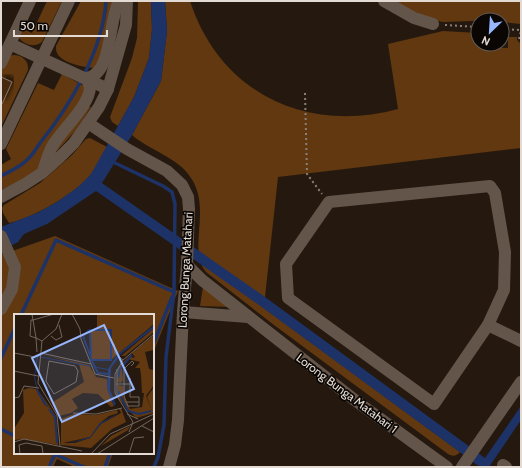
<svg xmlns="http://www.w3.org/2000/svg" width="522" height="468" viewBox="0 0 522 468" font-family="Cabin,sans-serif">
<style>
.green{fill:#61380f}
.water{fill:#1d3267}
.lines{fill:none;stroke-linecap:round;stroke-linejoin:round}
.stream{stroke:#1d3267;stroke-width:3.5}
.building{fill:#472b10;stroke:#827367;filter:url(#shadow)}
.path{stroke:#8b8078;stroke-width:2;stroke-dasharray:2 3;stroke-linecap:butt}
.minor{stroke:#64554a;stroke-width:12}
.labels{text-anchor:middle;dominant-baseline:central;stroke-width:3.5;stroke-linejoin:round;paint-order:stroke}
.street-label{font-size:12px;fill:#e3dad3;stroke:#0a0603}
.inset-river{fill:none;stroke:#1d3267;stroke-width:2}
.inset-road{fill:none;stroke:#71665d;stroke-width:1}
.view{fill:#96b6fd;fill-opacity:0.15;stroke:#96b6fd;stroke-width:2}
.inset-edge{fill:none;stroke:#e3dad3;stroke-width:2}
</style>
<defs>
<filter id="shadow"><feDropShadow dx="3.5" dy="-3.5" stdDeviation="2" flood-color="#0009"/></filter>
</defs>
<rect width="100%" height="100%" fill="#25190f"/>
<g class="green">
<path d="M47 1H62L42 42C34 48 25 45 19 38L21 28 32 33Z"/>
<path d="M81 1H115L104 50 96 68C86 68 61 63 57 53 56 51 56 49 56 46Z"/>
<polygon points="138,1 151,1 152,30 149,58 134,97 118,126 112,122 110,117 132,58 137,38"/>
<path d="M165 1H190C220 93 306 134 398 109L388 44 443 31 478 33 479 47 508 48V37H517V40L521 44V148L278 177 265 297 260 305 460 452C456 457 452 456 448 454L270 322 206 272C187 250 212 209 191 178 178 157 150 151 132 135L161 81 167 31Z"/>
<polygon points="393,1 521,1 521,24 502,22 502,20 443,22 429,19"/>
<path d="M14 55C22 55 29 61 28 70L1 127V103L12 82 1 77V69L7 56Z"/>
<polygon points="62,74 84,86 84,92 80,102 39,169 22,180 1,190 1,165 11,159 6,149 38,83 54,90"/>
<polygon points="85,106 91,107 76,130 57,151 55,146"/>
<path d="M90 138 107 147C102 155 98 165 92 173 79 192 31 219 9 223L3 213 2 208 4 205 40 183 72 155 86 139Z"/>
<polygon points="55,236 178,291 153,353 153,315 15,315 15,453 113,453 108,467 75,467 57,459 53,467 1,467 1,255"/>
<polygon points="203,287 229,307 200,306"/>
</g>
<polygon class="water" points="151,1 165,1 167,31 161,81 132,135 102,183 265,297 485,458 521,406 521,420 489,467 481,467 476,464 259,305 96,191 47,224 24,234 18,242 1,251 1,227 37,213 57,202 78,187 91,174 134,97 149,58 152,30"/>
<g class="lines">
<g class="stream">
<polyline points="111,161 163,186 172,192 175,204 174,292 166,357 164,425 158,457 154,467"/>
<path d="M1 176C9 172 20 167 27 160 32 156 36 149 40 143 70 106 103 50 106 1"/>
<polyline points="21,315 56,240 174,292"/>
<polyline points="153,345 172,297"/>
<polyline points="1,358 15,328"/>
<polyline points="1,429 15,436"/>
<polyline points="52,453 84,467"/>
<polyline points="50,465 55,454"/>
<polyline points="105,467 110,453"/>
</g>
</g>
<polygon class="building" points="1,77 12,82 2,104 1,103"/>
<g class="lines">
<g class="path">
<polyline points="445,25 478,27"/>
<polyline points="502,29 521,30"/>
<polyline points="519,39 521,31"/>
<polyline points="305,93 307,174 322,194"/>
</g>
<g class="minor">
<polyline points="384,1 414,18 433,24"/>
<polyline points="10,44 108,89"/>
<polyline points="1,63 30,1"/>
<path d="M87 78C113 73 108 21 119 1"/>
<polyline points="88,123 127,149 167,171 182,185 188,197 189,209 187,265 183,312 178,420 175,445 169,467"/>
<polyline points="1,144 69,1"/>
<path d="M43 171C46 163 48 153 53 145 62 130 90 105 90 87 89 84 87 81 87 78"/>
<polygon points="490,186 495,193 505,252 504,290 488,325 434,404 288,298 286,264 329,202"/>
<polyline points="1,197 25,184 42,173 60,157 74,143 99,107 108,89 126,25 127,1"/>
<polyline points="1,236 15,267 12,289 1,309"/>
<polyline points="187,265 202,280 356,401 447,467"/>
<polyline points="183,312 248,317"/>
<polyline points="488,325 521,341"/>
<polyline points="503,465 506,467"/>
<polyline points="462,467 521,382"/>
</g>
</g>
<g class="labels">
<g class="street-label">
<text transform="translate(185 270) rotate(-87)">Lorong Bunga Matahari</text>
<text transform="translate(347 393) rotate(37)">Lorong Bunga Matahari 1</text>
</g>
</g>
<g transform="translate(14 314)">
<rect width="140" height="140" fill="#25190f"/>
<path d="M83 0H140V10L97 46H77L75 16 83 15ZM140 14V18L111 42H107ZM140 21V36L131 38 135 55 140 56V71L132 82 138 97 133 83 140 73V99L122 104 104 84V71L109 72V82L116 95 128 93 130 79H128L127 61 126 54H121L126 48 114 45 108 54 109 66 107 69 103 68 104 54 117 40 118 44 121 43 118 39ZM30 41 75 51 82 63 93 65V74L100 92 97 93 84 80 69 79 58 85 64 94 57 99 45 102 34 83 39 88 70 68 65 50ZM15 74 22 75 30 90 35 94 31 89 24 76 42 102 44 131 10 125 0 126V115L10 99 9 76ZM107 94 112 108 98 115 77 134 47 131V105L60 100 82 101 103 96 104 99 95 102 86 109 76 123 49 129H61L76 124 87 110 107 99 105 95ZM116 112 114 116 87 132 97 122Z" fill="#61380f"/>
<path d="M140 11V14L107 40 97 54 96 76 102 90 100 92 93 74 94 56 24 43 21 63 24 76 35 94 30 90 23 78 20 63 23 42 94 55 104 40ZM107 98 87 110 76 124 49 131 76 123 86 109Z" fill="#1d3267"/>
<path class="inset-river" d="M75 16 69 22 77 44M76 16H97V46H77ZM78 47 84 59 95 60M104 64 106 55 118 41M104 77 114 97 125 100 137 97M35 95 41 103 43 129"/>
<path class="inset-road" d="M18 0 19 6 40 0M58 0 66 15 67 25 81 60 100 64M17 6H19L22 24 16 22ZM37 22 42 26 48 23 45 11M28 27 24 69 43 101 46 132M28 27 42 15 48 0M100 30 101 39 109 46M23 38 22 24 28 27M0 39 21 43M27 39 77 50M35 47 61 52 64 57 62 68 40 80 32 67ZM103 55V84M0 57 24 62M116 64V83H125V92H114L110 82V55L118 47 120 49 117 52M102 70H116M0 84 5 83 10 72 25 74M112 88H125M59 99 82 100 108 94M113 100 124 105M128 112 140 118M115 118 119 108 101 79V60L109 46 140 20M0 128 10 125 68 137M6 140 5 131 12 129 28 132 29 140M77 140 96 120 140 100M83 140 140 104M115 140 120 124 130 123"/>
<path class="view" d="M90 11 120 75 48 108 18 44Z"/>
<rect width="140" height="140" class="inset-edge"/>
</g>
<rect width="522" height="468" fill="none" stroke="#e3dad3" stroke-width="4"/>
<g transform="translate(490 32) rotate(205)"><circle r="19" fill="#0a0603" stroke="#615b56"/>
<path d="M0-3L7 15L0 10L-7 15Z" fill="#96b6fd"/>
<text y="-6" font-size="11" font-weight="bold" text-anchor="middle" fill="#e3dad3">N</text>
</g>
<path d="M14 30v6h93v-6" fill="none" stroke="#e3dad3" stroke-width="2"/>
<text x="20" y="30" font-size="12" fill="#e3dad3" stroke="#0a0603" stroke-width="3" paint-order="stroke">50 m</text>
</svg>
